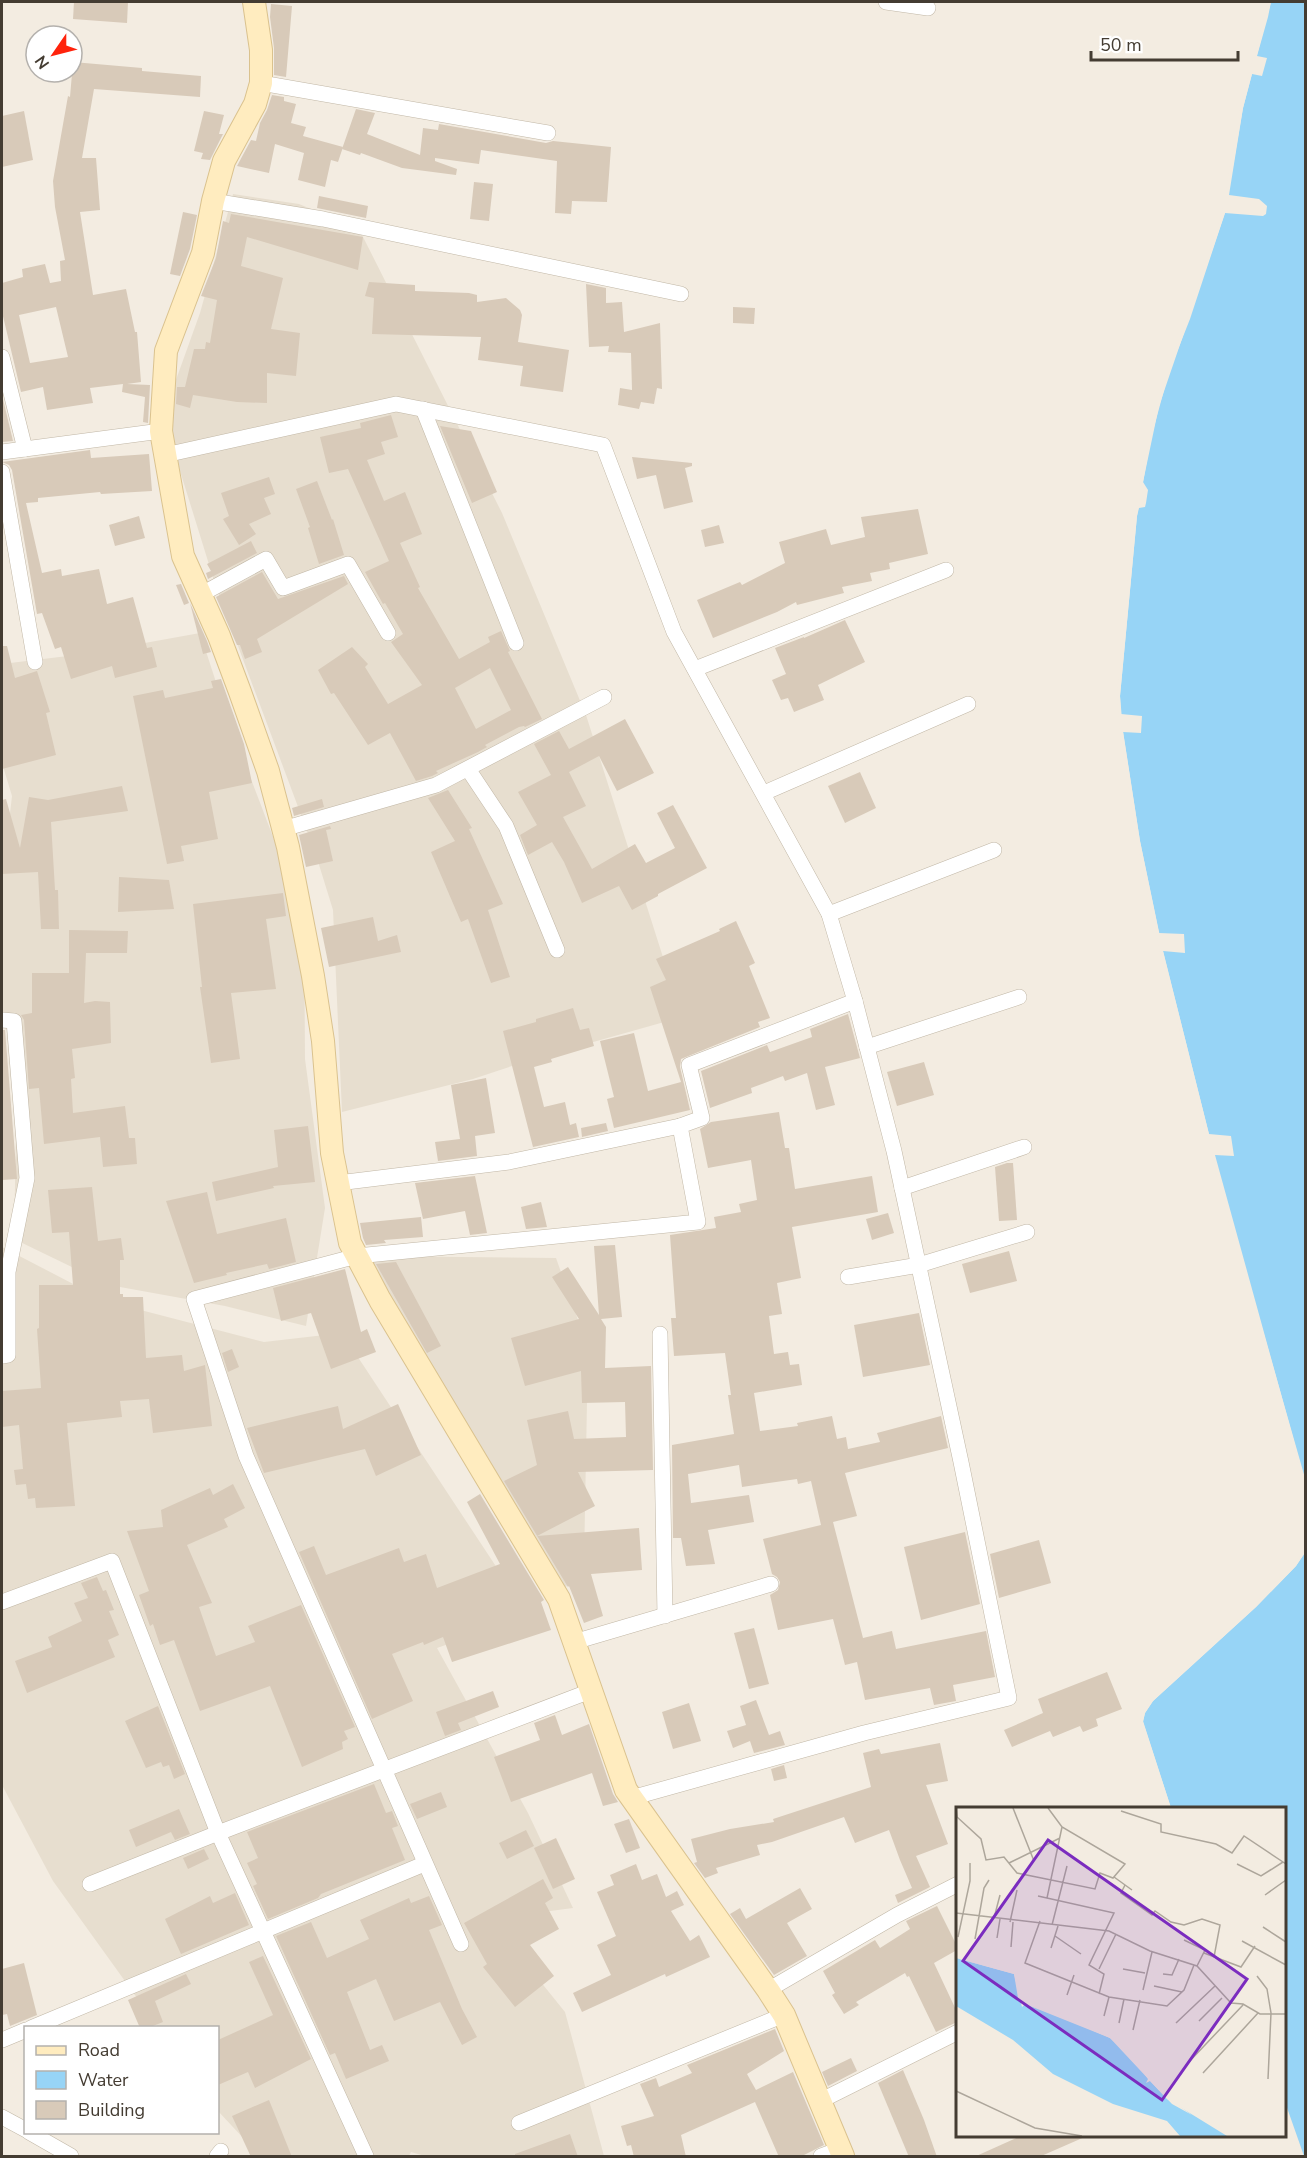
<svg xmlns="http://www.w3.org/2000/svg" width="1307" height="2158" viewBox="0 0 1307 2158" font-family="'Nunito Sans',sans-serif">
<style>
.residential{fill:#e7decf}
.water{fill:#97d4f6}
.pier{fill:#f3ece1}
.building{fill:#d8cab9;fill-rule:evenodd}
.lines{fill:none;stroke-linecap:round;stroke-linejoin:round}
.street-casing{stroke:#c1b7a6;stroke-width:16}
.secondary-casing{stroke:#dac28e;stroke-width:24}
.street{stroke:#fff;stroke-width:15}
.secondary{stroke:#ffecbf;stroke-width:22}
.inset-road{fill:none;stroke:#ada69b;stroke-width:1.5}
.view{fill:#7b2cbf;fill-opacity:0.15;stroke:#7b2cbf;stroke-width:3}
.inset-edge{fill:none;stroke:#443c32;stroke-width:3}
</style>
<rect width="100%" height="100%" fill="#f3ece1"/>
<g class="residential">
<polygon points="233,194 299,204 359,229 502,513 586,715 682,1017 533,1059 473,1079 342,1112 333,910 316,855 216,587 163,416 200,313"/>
<polygon points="200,633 228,719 304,918 305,1059 325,1208 306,1326 225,1306 109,1285 14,1239 18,1025 2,1016 2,882 12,796 2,763 2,664 84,654"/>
<polygon points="2,1247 106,1301 264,1342 342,1333 501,1574 471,1636 437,1648 528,1813 573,1908 512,1916 540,1981 565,2012 604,2156 425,2156 411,2152 409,2156 260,2156 218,2111 218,2028 158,2027 53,1881 2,1785"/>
<polygon points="362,1256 556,1258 588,1348 584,1563 562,1592"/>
</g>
<g class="water">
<polygon points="1271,2 1305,2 1305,1478 1225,1198 1163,951 1140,841 1123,731 1120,696 1137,516 1151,438 1169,372 1190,319 1225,213 1243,108"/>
<polygon points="1305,1553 1305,2156 1304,2156 1285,2102 1284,1808 1171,1808 1143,1721 1145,1713 1153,1701 1256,1607 1296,1566"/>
</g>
<g class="pier">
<polygon points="1268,2 1271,2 1268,17 1257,56 1267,58 1262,76 1252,74 1243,108 1229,195 1259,199 1267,206 1266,214 1263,216 1225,213 1159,406 1143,482 1148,490 1146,503 1145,507 1139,508 1137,516 1120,696 1121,714 1142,716 1141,733 1123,732 1140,841 1159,933 1184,934 1185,953 1163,951 1209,1134 1231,1136 1234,1156 1215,1155 1305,1481 1303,1478 1290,1436 1222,1199 1160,952 1137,841 1120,732 1117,696 1134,515 1148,437 1166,371 1187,318 1222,212 1240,107"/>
<polygon points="1306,1550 1296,1566 1256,1607 1153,1701 1145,1713 1143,1722 1171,1808 1168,1808 1140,1722 1142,1712 1151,1699 1254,1605"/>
</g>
<g class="building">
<polygon points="74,2 128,2 127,23 73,19"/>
<polygon points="271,4 292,6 286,77 274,75 274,48 270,17"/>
<path d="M73 62 142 68V71L201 76 200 97 94 89 82 158H96L100 210 80 212 93 295 126 289 135 332H137L141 382 127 384 150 385 148 423 143 422 145 397 122 392 123 384 90 388 93 403 47 410 43 387 21 392 2 312V283L23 277 22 269 45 264 50 283 61 281 60 261 65 260 55 207 53 181 68 96 70 97ZM56 307 68 357 30 363 19 315Z"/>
<polygon points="272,95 284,97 284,101 296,104 291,123 306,127 303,136 343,147 338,162 331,160 325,187 298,180 304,153 275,144 269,173 237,166 251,140 256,141 260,123 267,110"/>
<polygon points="356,109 375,113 367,134 420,155 423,128 438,130 439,124 546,143 553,141 611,147 607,202 572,201 571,214 555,213 557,161 481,150 479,164 435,158 435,161 457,169 456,175 402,168 361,153 360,155 342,149"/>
<polygon points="24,111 33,160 2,167 2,116"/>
<polygon points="204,111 224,115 219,134 223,134 210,160 201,159 203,153 194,151"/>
<polygon points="474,182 493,184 489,221 470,219"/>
<polygon points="319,196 368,206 366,218 317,208"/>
<polygon points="183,212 197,215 190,249 180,276 170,274"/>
<polygon points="231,214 363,237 358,270 247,237 241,266 283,278 271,329 300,333 296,376 267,373 267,403 237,402 193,395 190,408 176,404 177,387 185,387 194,349 205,349 206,342 210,343 217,300 201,296 216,258 223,221 229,223"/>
<polygon points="369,282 415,285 415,291 469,293 477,295 477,302 506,298 520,310 522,315 518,342 569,350 563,392 520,386 523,366 478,360 481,337 372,334 374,298 365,296"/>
<polygon points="586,284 606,288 606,303 622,302 624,332 660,323 662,389 657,388 654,404 641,402 639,409 618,405 620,388 632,390 631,353 608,352 609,346 589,347"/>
<polygon points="733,307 755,308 754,324 733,323"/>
<polygon points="2,395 13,441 2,442"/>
<path d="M391 415 398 437 381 442 385 454 367 460 384 501 405 492 422 534 400 543 420 587 418 588 459 659 490 642 488 637 501 631 510 651 508 652 542 719 525 727 524 726 519 727 485 745 487 747 478 752 436 771 438 773 432 776 416 781 390 733 368 745 334 693 331 694 318 670 352 647 368 664 365 667 388 704 422 685 391 642 403 634 385 603 383 604 365 572 389 561 348 469 329 473 320 437 361 428 360 423ZM490 668 511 710 476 729 455 688Z"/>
<polygon points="440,426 471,431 497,492 472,503"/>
<polygon points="90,450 91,458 149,454 152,491 101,494 100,492 38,498 38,502 26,503 42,573 61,569 62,576 99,569 107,604 133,597 147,648 152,647 157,667 115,678 112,666 71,679 61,647 55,649 42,613 37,614 12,470 9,465 2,462"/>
<polygon points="632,457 692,463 692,466 685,468 693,502 664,509 656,475 637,479"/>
<polygon points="269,477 275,494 264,498 271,514 249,524 256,534 239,545 223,519 229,516 221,493"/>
<polygon points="317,481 332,520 333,519 344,555 319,564 308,528 310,527 296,489"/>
<polygon points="918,509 928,554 889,563 890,569 870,573 872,581 842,587 844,593 797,605 796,602 777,612 713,638 697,600 740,582 742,585 785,563 779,542 826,529 831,545 865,537 861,517"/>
<polygon points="139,516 145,538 115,546 109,525"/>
<polygon points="719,525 724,543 705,547 701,530"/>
<polygon points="251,541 257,553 208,579 206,573 211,571 207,564"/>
<polygon points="262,572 278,599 344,576 348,584 257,639 262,652 245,659 240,645 237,645 216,597"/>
<polygon points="181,584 189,603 184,605 176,585"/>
<polygon points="190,603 207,641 211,652 203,654"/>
<polygon points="845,620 865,662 818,685 824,700 794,712 788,698 781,700 772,680 786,674 775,648 804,637 804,638"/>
<polygon points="2,646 7,646 15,678 37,671 50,712 46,713 56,755 2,769"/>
<polygon points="221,679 244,744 252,783 209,792 218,839 181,846 184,861 167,864 133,696 163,690 165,698 213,688 211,681"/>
<polygon points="625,719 654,773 617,791 599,756 569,772 586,806 563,817 592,869 635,844 646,863 675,848 657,813 673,805 707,868 658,894 658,896 632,910 619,886 582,903 564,862 552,842 528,855 520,835 537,825 518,792 551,775 534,744 559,731 569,749"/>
<polygon points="860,772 876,808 845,823 828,786"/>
<polygon points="122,786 128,811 51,822 55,890 58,890 59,929 41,929 38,872 2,874 2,800 6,799 20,848 29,797 48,800"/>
<polygon points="448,790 472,828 469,829 503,904 488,910 510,977 491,983 468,919 461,922 431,852 455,841 428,798"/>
<polygon points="322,799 324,807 294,816 292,808"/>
<polygon points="330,826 331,829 326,830 333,861 306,867 299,835"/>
<polygon points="119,877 169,880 174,909 118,912"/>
<polygon points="283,893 286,916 266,919 276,989 231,993 240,1059 211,1063 200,987 202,987 193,904"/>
<polygon points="373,917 378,941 397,935 401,952 329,967 321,928"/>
<polygon points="736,921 755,963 749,966 770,1018 758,1022 760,1027 681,1059 680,1067 690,1110 614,1128 607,1099 614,1097 600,1041 634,1033 648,1091 681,1082 650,987 666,980 656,959 720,931 719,929"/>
<polygon points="69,930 128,931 127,953 86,953 84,1003 95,1001 110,1002 111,1043 72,1049 75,1078 71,1079 73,1113 125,1106 129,1138 135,1138 137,1164 103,1167 100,1137 44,1144 39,1088 29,1089 24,1020 21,1015 32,1013 32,973 69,973"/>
<polygon points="573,1008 580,1030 589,1028 594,1046 551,1059 552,1062 534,1067 544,1107 565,1102 570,1125 576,1123 579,1137 533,1147 503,1031 536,1022 536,1019"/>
<polygon points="848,1014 860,1058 825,1067 835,1105 816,1110 807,1073 785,1081 783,1076 751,1088 752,1093 710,1108 701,1071 767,1045 770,1052 812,1037 810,1029"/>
<polygon points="2,1030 5,1030 17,1179 2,1180"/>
<polygon points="924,1062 934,1095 897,1106 887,1072"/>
<polygon points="486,1078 495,1133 475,1136 477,1156 438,1161 435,1142 460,1139 451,1085"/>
<polygon points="779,1112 785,1148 789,1148 795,1189 872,1176 878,1212 792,1227 801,1278 777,1283 782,1314 769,1316 774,1354 788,1352 790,1365 799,1364 802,1385 754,1393 760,1431 798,1426 797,1423 832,1416 837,1439 846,1437 848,1449 880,1442 877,1433 941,1416 948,1448 845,1473 857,1516 833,1522 863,1638 892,1631 896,1649 986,1631 995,1677 953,1685 956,1701 934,1705 930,1688 865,1700 857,1662 845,1665 833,1619 778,1630 770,1595 778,1590 780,1582 777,1577 772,1574 763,1539 821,1525 811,1481 798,1484 797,1479 742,1487 739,1465 688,1474 691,1503 749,1495 754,1522 708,1530 715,1564 686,1566 681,1538 673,1538 672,1445 734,1434 728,1395 731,1395 725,1353 674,1356 671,1318 676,1318 670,1235 716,1228 714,1217 741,1212 739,1204 757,1200 751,1160 708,1168 700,1129 711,1122"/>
<polygon points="606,1123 608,1131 582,1137 581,1128"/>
<polygon points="308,1126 315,1182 273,1186 274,1188 216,1201 212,1182 278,1167 274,1130"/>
<polygon points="1007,1163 1013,1163 1017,1220 999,1221 995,1167"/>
<polygon points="475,1176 487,1233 470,1235 465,1211 423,1219 415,1183"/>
<polygon points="92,1187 98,1241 121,1238 124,1260 120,1260 120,1294 123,1294 123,1297 143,1297 146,1358 182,1355 184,1371 205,1365 212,1426 153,1433 149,1399 120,1401 122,1417 67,1423 75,1506 36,1508 35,1498 28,1499 26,1484 16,1485 14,1470 23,1469 19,1425 2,1427 2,1391 41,1388 37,1329 39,1328 39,1285 73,1285 69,1232 52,1233 48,1190"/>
<polygon points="207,1192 217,1234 286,1218 296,1262 269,1269 267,1264 226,1273 227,1275 194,1283 166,1201"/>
<polygon points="541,1202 547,1227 526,1229 521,1207"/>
<polygon points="888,1213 894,1233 872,1240 866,1219"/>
<polygon points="421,1217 423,1237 384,1240 386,1243 366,1245 363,1238 360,1223"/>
<polygon points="615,1245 622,1317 601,1319 606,1327 605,1368 651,1366 653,1470 578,1472 595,1506 537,1536 639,1528 642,1570 591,1574 603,1616 584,1623 569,1586 568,1587 504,1481 537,1465 527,1420 568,1411 574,1439 626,1437 625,1402 582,1403 581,1371 525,1386 511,1338 579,1319 552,1277 568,1267 599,1315 594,1246"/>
<polygon points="1009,1251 1017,1281 970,1293 962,1264"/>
<polygon points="396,1262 441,1346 427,1353 376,1264"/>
<polygon points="345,1269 361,1332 367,1329 376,1352 331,1369 311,1313 281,1321 273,1288"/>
<polygon points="919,1313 930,1365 863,1377 854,1325"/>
<polygon points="232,1349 239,1367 228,1372 222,1353"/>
<polygon points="398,1404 421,1455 376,1476 365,1449 264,1473 247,1428 338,1406 343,1429"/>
<polygon points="233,1484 245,1508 224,1519 228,1527 187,1545 212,1603 199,1607 216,1656 255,1642 248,1626 301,1605 355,1727 344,1731 348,1739 342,1742 343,1749 302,1767 270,1686 200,1711 174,1640 160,1645 153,1624 150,1626 139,1595 149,1591 127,1531 163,1527 161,1510 210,1488 213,1495"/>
<polygon points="480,1494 544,1600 541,1602 551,1630 452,1662 443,1637 424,1645 423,1642 392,1654 413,1701 372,1719 299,1552 314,1546 326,1575 399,1548 404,1562 426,1554 437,1588 500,1564 467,1502"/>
<polygon points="965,1532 980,1604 921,1620 904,1547"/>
<polygon points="1039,1540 1051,1583 999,1598 990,1554"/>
<polygon points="97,1577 103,1591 106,1590 114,1610 109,1611 119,1635 108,1640 115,1657 27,1693 15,1661 52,1647 48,1637 82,1621 74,1603 88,1598 81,1583"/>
<polygon points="754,1628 769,1684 749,1689 734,1633"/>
<polygon points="1107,1672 1122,1709 1096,1719 1098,1726 1083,1732 1080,1726 1053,1737 1050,1731 1012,1747 1004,1730 1043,1713 1038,1699"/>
<polygon points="493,1691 499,1707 458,1723 461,1730 445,1736 436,1712"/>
<polygon points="756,1700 769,1735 780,1731 785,1745 754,1753 750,1741 733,1748 727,1731 746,1725 740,1706"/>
<polygon points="689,1703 701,1741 673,1749 662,1712"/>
<polygon points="158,1706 185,1774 174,1779 169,1765 163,1767 161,1762 146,1768 125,1721"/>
<polygon points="555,1715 562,1735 589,1724 613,1794 618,1802 603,1806 592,1773 511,1802 494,1757 540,1740 534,1723"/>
<polygon points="940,1743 948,1781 926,1785 948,1844 916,1856 930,1887 898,1903 895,1895 912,1888 900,1860 889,1830 855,1843 844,1817 772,1842 757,1845 760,1855 716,1868 718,1873 705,1878 694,1863 697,1862 691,1839 730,1829 774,1822 773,1819 871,1787 863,1753 879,1749 881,1754"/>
<polygon points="784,1765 787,1778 774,1781 771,1769"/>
<polygon points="374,1784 386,1813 392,1811 398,1826 392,1828 405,1860 321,1894 318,1898 268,1919 253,1886 257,1884 247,1863 258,1858 247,1832"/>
<polygon points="441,1792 447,1807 417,1819 410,1804"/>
<polygon points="179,1809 190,1834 175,1840 171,1832 136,1847 129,1830"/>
<polygon points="629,1819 640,1848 626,1853 614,1824"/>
<polygon points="526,1830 534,1846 507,1859 499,1843"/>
<polygon points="556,1838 575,1879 553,1889 534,1848"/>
<polygon points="204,1849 209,1859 188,1869 183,1858"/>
<polygon points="636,1864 642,1880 657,1874 666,1897 677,1891 684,1905 671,1911 690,1941 699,1935 710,1957 666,1977 665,1974 582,2012 573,1993 611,1975 597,1945 616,1936 597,1892 614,1885 610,1875"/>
<polygon points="543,1879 553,1898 545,1903 559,1929 530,1945 554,1976 515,2007 483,1967 487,1964 464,1923"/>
<polygon points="800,1888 812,1909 787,1923 807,1956 774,1975 730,1914 740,1908 746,1919"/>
<polygon points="235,1893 249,1925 181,1954 165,1919 210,1896 213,1903"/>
<polygon points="429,1896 442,1925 429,1930 462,2009 477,2037 462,2045 440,2002 394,2021 376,1979 347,1992 370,2050 382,2045 389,2061 346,2079 335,2053 330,2055 276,1936 311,1922 327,1958 369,1939 360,1920 409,1898 411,1903"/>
<polygon points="937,1906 957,1946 957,1950 934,1963 957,2012 957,2022 936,2032 909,1976 907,1977 905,1973 856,2002 859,2005 844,2014 832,1995 835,1993 823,1971 875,1940 880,1948 910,1929 906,1921"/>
<polygon points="263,1956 311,2059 255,2088 248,2072 218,2085 218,2040 273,2015 249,1962"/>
<polygon points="24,1963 37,2015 10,2026 7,2014 2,2015 2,1969"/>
<polygon points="186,1974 191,1984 155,2001 163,2022 148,2028 140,2028 128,2000"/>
<polygon points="775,2029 784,2051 747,2074 756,2090 793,2072 824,2145 800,2157 779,2157 755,2102 681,2135 686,2157 634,2157 631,2145 627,2146 621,2126 654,2116 640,2084 656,2078 659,2087 692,2073 687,2065"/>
<polygon points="851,2058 857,2071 828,2086 822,2072"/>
<polygon points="903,2070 924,2120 937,2157 909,2157 878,2083"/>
<polygon points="269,2100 292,2157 251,2157 232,2116"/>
<polygon points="570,2134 578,2157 515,2157 515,2154"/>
<polygon points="1021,2136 1087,2136 1039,2157 974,2157"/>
</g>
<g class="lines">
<g class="street-casing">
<g id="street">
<polyline points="886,2 928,8"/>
<polyline points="261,83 548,133"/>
<polyline points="213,201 323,219 681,294"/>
<polyline points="2,357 25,449"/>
<polyline points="423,409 516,643"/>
<polyline points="2,452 161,431"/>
<polyline points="165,455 396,404 603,445 674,632 829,914 855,1001 894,1151 961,1462 1009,1698 864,1733 631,1798"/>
<polyline points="2,472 35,662"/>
<polyline points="200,595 266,559 283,588 348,564 388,633"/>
<polyline points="695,669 946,570"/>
<polyline points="468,769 506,826 557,950"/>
<polyline points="764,793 968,704"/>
<polyline points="283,829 436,785 604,697"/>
<polyline points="829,914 994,850"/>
<polyline points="2,1020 14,1021 27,1178 8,1272 8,1355 2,1356"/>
<polyline points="867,1047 1019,997"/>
<polyline points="338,1183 509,1162 680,1126"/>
<polyline points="902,1188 1024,1147"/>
<polyline points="848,1277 919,1265 1027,1232"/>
<polyline points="660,1334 665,1616"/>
<polyline points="2,1602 112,1561 218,1833 366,2156"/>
<polyline points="574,1642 771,1584"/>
<polyline points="90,1884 218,1833 593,1690"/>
<polyline points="461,1944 246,1456 194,1299 357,1256 698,1222 680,1126 702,1118 689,1065 855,1001"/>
<polyline points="768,1990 897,1915 958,1884"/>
<polyline points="31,2028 424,1864"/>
<polyline points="2,2040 26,2030"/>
<polyline points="820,2101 958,2032"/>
<polyline points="2,2117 26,2130"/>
<polyline points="519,2123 784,2015"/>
<polyline points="29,2132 71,2156"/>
<polyline points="217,2156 221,2151"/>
<polyline points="821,2156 840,2149"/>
</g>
</g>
<g class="secondary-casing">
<polyline id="secondary" points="254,2 261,50 261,83 255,104 224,161 213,201 203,253 166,351 161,431 183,556 219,636 240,692 268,771 288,847 313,976 323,1041 332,1153 350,1243 380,1300 559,1599 626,1790 768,1990 784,2015 843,2156"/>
</g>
<use href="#street" class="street"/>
<use href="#secondary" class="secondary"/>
</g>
<g transform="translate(956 1807)">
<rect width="330" height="330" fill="#f3ece1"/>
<path d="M0 151 58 167 62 191 69 197 154 231 211 292 271 329H224L211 314 157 297 97 267 57 233 0 199Z" fill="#97d4f6"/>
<path d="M0 151 5 152 59 166 67 193 149 225 177 247 215 293 236 308 216 297 194 274 190 276 192 272 179 253 154 231 101 208 69 197 66 200 58 167Z" fill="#f3ece1"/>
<path class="inset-road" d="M0 1 1 10 25 32 30 53 48 50 61 66 139 82 144 66 157 71 169 57 106 20 92 1M57 1 78 54M165 4 205 17V25L260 37 276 46 288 29 330 57M53 56 104 31M281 57 305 69 327 55M158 70 176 83M169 78 165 86 196 108 199 104 215 115 228 118 246 112 264 118 258 150M309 88 330 73M82 89 158 106 133 158 148 167 143 187M91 91 106 20M0 106 153 124 194 144 241 159 275 196 287 197 304 207H330M38 111 44 88M84 114 69 156 153 190 211 199 228 183 238 158M54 115 61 83M96 118 111 59M307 120 330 135M99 129 125 147M2 130 14 74V56M41 131 44 112M19 132 28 81 33 73M228 133 249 143 241 159M286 134 330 158M55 140 57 115M95 141 102 119M248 146 285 160 299 139M143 162 160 127M167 162 189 166M207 167 216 168 223 152M301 169 311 182 315 206 312 272M198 179 226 185M187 183 196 145M111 188 118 168M148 209 153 190M243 214 266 191M163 216 168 192M220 216 259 179M177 223 184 193M230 258 287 198M247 266 302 206M0 284 79 321 126 329"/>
<path class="view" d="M92 33 291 172 206 293 7 154Z"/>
<rect width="330" height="330" class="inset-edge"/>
</g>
<rect width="1307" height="2158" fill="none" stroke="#443c32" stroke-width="6"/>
<rect x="24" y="2026" width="195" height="108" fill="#ffffff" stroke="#b4b1ad" stroke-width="1.5"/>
<rect x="36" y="2046" width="30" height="9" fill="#ffecbf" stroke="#b4b1ad" stroke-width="1.5"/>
<text x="78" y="2056" font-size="18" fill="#443c32">Road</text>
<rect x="36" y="2071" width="30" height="18" fill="#97d4f6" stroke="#b4b1ad" stroke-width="1.5"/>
<text x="78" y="2086" font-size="18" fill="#443c32">Water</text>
<rect x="36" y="2101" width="30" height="18" fill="#d8cab9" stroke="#b4b1ad" stroke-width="1.5"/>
<text x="78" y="2116" font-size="18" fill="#443c32">Building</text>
<g transform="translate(54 54) rotate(235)"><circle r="28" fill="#ffffff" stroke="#b4b1ad" stroke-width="1.5"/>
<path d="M0-4.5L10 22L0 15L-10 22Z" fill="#ff230c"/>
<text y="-9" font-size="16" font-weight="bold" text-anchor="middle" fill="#443c32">N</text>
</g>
<path d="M1091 51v9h147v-9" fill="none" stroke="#443c32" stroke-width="3"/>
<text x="1100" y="51" font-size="18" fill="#443c32" stroke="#ffffff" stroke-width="4.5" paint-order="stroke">50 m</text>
</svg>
